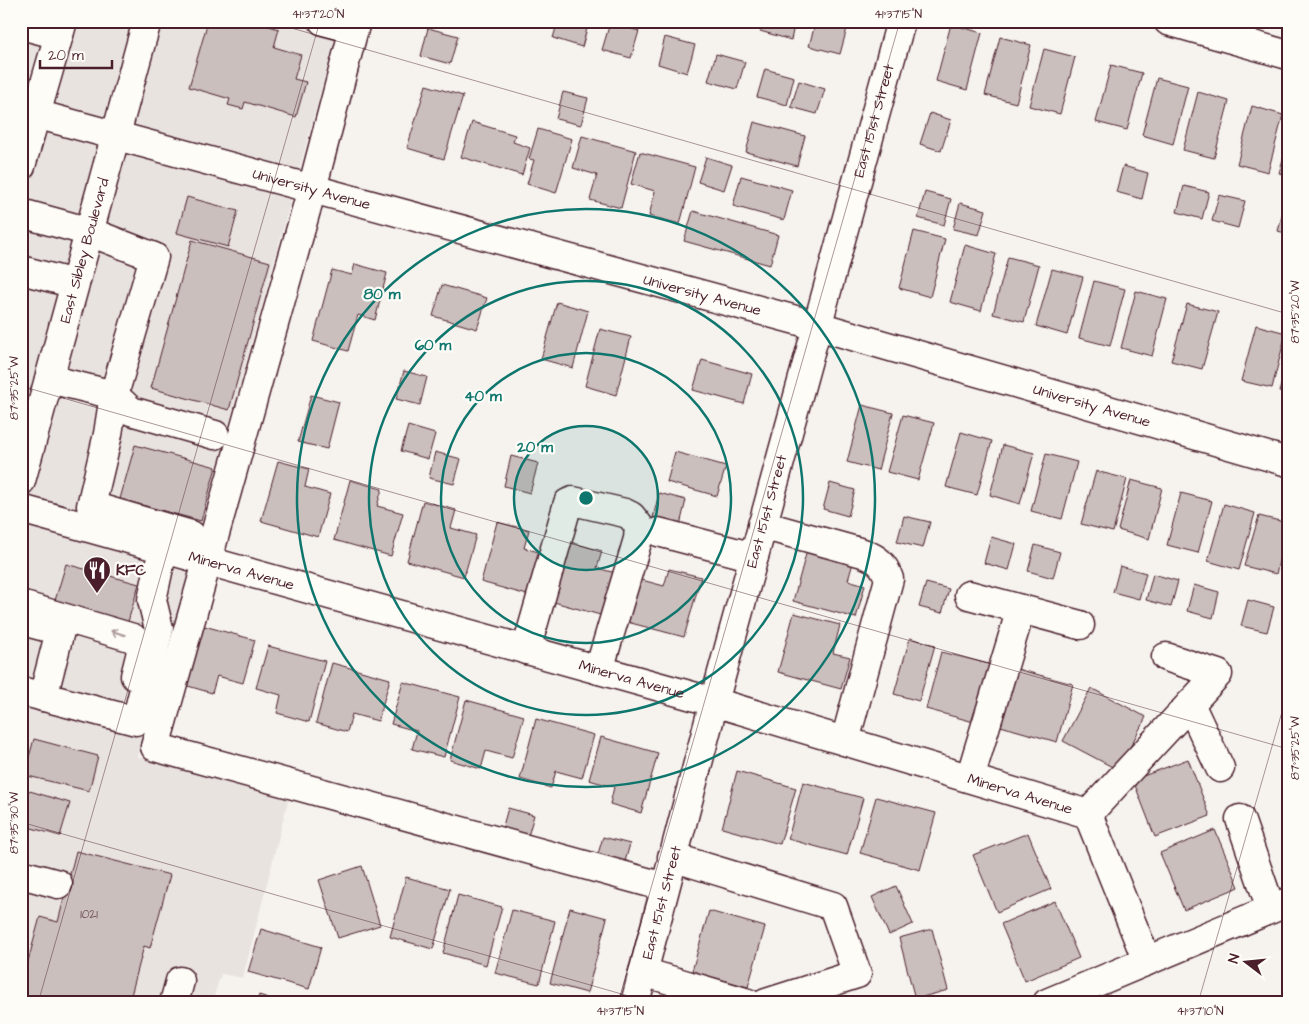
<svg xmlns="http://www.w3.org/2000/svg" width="1309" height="1024" viewBox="0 0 1309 1024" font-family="'Architects Daughter',sans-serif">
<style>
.built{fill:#e9e3e0}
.building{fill:#cbbfbe;stroke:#4a1f2b}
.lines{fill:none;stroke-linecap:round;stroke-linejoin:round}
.minor-casing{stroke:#4a1f2b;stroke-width:31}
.major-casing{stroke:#4a1f2b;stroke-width:31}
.minor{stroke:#fdfcf7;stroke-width:28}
.major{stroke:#fdfcf7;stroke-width:28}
.oneway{stroke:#ac999b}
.ticks{fill:none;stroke:#4a1f2b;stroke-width:1;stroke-opacity:0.45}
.ring{fill:none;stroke:#0f766e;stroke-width:2.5}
.labels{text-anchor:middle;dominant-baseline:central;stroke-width:4.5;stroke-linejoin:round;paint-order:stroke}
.number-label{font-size:12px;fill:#6a4750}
.street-label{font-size:15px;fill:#4a1f2b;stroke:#fdfcf7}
.poi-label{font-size:15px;font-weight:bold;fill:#4a1f2b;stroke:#fdfcf7;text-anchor:start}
.centre{fill:#0f766e;stroke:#fdfcf7;stroke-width:2.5}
.ring-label{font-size:15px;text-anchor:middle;font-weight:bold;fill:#0f766e;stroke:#fdfcf7;stroke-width:4.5;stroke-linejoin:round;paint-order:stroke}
.neatline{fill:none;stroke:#4a1f2b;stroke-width:2}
.ticks-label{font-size:12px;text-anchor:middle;fill:#4a1f2b}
</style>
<rect width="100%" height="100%" fill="#f6f3ef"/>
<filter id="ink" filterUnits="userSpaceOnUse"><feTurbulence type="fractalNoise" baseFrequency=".02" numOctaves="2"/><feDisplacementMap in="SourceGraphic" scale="10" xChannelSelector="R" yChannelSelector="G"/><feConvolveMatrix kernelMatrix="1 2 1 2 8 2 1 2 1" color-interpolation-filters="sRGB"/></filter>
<g filter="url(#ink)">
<polygon class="built" points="21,21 340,21 138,757 289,797 243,978 221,974 212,1003 21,1003"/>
<g class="building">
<polygon points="208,21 252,21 279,29 274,47 301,55 294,79 306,82 296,117 245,102 243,109 228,105 230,99 189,87"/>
<polygon points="558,21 589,21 582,47 553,38"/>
<polygon points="762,21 795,21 791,40 760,31"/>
<polygon points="816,21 849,21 840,54 809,46"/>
<polygon points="610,23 639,31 631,58 602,50"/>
<polygon points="951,24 982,33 967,90 936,81"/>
<polygon points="428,28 458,36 450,64 421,56"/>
<polygon points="665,37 695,45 687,73 658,64"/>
<polygon points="1000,37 1031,45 1016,103 985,95"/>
<polygon points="1044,49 1075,57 1060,114 1029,106"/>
<polygon points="716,54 745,62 737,89 708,81"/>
<polygon points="1111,65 1142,73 1127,130 1096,122"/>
<polygon points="765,69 794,77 787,105 757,97"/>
<polygon points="1157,78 1188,86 1173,144 1142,135"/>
<polygon points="799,81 825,89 817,114 791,107"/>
<polygon points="426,85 463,96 444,159 407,148"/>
<polygon points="563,92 588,98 581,125 556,119"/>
<polygon points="1198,92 1229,101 1214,158 1183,150"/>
<polygon points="1252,106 1283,115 1268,172 1237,164"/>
<polygon points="930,113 951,120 941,151 920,144"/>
<polygon points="472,122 515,135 513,142 530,148 522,175 461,157"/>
<polygon points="754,122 805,136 797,166 746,152"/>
<polygon points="538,129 572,139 556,193 527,184 534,160 529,159"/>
<polygon points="582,136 636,151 621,208 590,200 597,175 573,168"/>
<polygon points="1288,142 1288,175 1279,173"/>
<polygon points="640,152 695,167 680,224 649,216 655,191 631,184"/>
<polygon points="706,157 732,165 724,190 698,182"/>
<polygon points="1123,166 1148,173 1142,199 1116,192"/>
<polygon points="741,176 792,190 784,220 733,206"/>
<polygon points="1184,186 1209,192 1202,219 1177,212"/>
<polygon points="925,192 951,199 944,225 918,218"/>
<polygon points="1219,195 1245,201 1238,228 1212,221"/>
<polygon points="187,197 238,211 228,247 177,233"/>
<polygon points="960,203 986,210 979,235 953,229"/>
<polygon points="1285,205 1288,206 1288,234 1278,231"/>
<polygon points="693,211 778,235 770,265 684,241"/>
<polygon points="914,231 945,239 930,297 899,288"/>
<polygon points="192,240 270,262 229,410 151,388"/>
<polygon points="965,245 996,254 981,311 950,302"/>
<polygon points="1008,257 1039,265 1024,322 993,314"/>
<polygon points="355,264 387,273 375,320 358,315 348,351 313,341 332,270 352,275"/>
<polygon points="1052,269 1083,277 1067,335 1036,326"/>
<polygon points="1094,281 1125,289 1110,346 1079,338"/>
<polygon points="442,285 487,298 477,329 433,316"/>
<polygon points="1136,291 1167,299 1152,356 1121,348"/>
<polygon points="557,302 588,311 573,368 541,359"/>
<polygon points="1187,304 1218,312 1202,369 1171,361"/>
<polygon points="1256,325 1286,333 1272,388 1241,381"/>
<polygon points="600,329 631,337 616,395 585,386"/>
<polygon points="702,360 752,374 744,404 693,390"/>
<polygon points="1288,360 1288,395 1279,392"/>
<polygon points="404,371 427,377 420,405 396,399"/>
<polygon points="311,395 339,402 327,449 298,442"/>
<polygon points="862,405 893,413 878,470 847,462"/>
<polygon points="903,415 934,423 918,480 887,472"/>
<polygon points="408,426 435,434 428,459 401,451"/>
<polygon points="961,432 992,441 977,495 946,487"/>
<polygon points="135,445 216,467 201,521 120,499"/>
<polygon points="1003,445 1034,453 1020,504 990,495"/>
<polygon points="435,452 461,459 454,484 429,478"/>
<polygon points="675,452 726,466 717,496 667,482"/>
<polygon points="1046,454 1077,462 1062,519 1031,511"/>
<polygon points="511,456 538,463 530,493 504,486"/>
<polygon points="278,461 309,469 305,487 330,494 318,537 261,521"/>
<polygon points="1096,471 1127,479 1113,532 1081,524"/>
<polygon points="350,480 382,489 377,506 403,513 391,556 334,540"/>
<polygon points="1131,480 1162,488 1149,539 1118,530"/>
<polygon points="830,483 855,490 848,516 823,509"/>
<polygon points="659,493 686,500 680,525 653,518"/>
<polygon points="1181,493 1212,501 1198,553 1167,545"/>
<polygon points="423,501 456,510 451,528 476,535 464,577 407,561"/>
<polygon points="1224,504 1255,513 1239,570 1208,561"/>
<polygon points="904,516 930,522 923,548 897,542"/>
<polygon points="1259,516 1288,523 1276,574 1244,566"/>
<polygon points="497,522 529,530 524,548 550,555 538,598 481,582"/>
<polygon points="991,537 1016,544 1009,570 984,563"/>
<polygon points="570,542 602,551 597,568 623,575 611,618 554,602"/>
<polygon points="809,543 855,556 848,580 865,585 856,618 793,601"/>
<polygon points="1035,545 1060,552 1053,578 1028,571"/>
<polygon points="66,564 139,584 127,625 54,604"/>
<polygon points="1120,566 1146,573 1139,599 1113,592"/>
<polygon points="669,569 701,577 684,637 627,622 638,579 664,586"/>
<polygon points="1153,574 1178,581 1171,607 1146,600"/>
<polygon points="926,583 949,589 942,613 919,607"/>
<polygon points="1194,585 1219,592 1213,618 1187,611"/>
<polygon points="1248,600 1274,607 1267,632 1241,626"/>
<polygon points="794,613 840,625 833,653 850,657 841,689 778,672"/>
<polygon points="197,624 255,640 243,683 217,676 212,693 181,684"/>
<polygon points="910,638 935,645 919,701 894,694"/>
<polygon points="268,646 325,661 309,722 277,713 281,695 256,688"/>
<polygon points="941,652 1001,667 985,725 926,709"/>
<polygon points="332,663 390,679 378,721 352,714 347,732 316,723"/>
<polygon points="1013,668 1073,684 1057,742 997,725"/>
<polygon points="403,682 460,697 444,757 412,749 417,731 391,724"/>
<polygon points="1091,688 1146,717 1118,770 1063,741"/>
<polygon points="466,700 524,716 512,758 486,751 481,769 450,760"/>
<polygon points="536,719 594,735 582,778 556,771 551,788 520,779"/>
<polygon points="601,737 658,753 641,813 610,804 614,787 589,780"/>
<polygon points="34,739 98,756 89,791 24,775"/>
<polygon points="1188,759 1210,816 1155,837 1133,780"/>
<polygon points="737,771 796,788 780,844 722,828"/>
<polygon points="803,782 863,798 847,855 788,839"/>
<polygon points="23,789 70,803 60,836 21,825"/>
<polygon points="876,797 936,813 920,870 860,853"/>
<polygon points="508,808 534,815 527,840 501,833"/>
<polygon points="1215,830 1239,887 1184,910 1160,853"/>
<polygon points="1028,833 1051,889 997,912 973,855"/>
<polygon points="603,837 630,844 622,872 595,864"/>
<polygon points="76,851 170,875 150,948 144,946 129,1003 21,1003 21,987 40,917 58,922"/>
<polygon points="362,866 380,925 338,938 319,880"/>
<polygon points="406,877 450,889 433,949 390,937"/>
<polygon points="896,886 913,924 889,935 872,897"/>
<polygon points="458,895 502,907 486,965 443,953"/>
<polygon points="1055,901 1079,958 1025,981 1001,924"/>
<polygon points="570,908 607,918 587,993 550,983"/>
<polygon points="512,910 555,921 539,984 495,973"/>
<polygon points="709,911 765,927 748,987 692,971"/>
<polygon points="261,929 321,947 309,989 248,972"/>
<polygon points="932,929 948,990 915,999 899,938"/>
<polygon points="259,995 284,1003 257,1003"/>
</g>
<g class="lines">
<g class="minor-casing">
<g id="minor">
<polyline points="323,21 354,29"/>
<polyline points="356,21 312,189 155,747 665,887"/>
<polyline points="1168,21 1288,55"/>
<polyline points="21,25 59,35"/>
<path id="s1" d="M21 110 818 326 1288 462"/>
<polyline points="21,166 63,21"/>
<polyline points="21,213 90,232 154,257 114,395 108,434 91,506 191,535"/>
<polyline points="21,270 75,284"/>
<polyline points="49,379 114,395 131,411 215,435"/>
<path id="s2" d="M21 509 714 702 1088 814 1147 961"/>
<path d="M762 525 863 553C878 559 884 564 889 579L845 741"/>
<polyline points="658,532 754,557"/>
<polyline points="969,595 1080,625"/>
<polyline points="21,605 133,638 142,648 135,676"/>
<polyline points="30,623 60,631 43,697"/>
<polyline points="526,650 568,503 573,501 625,513 631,516 639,526 638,539 599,670"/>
<polyline points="21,691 136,721 159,629 152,600 163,549"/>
<polyline points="1190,704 1220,768"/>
<polyline points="970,778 1021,609"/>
<polyline points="1088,814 1218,674 1166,657"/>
<polyline points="1240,819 1271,909"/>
<polyline points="672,857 833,906 857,974 766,1003"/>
<polyline points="21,874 58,884"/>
<polyline points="643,972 748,1003"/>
<polyline points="174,1003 180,981"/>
<path id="s3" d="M635 1003 714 702 901 21"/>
<polyline points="1047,1003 1288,902"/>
</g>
</g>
<g class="major-casing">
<g id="major">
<path id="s4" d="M21 481 147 21"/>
</g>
</g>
<use href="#minor" class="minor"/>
<use href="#major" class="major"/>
</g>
<defs><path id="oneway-shaft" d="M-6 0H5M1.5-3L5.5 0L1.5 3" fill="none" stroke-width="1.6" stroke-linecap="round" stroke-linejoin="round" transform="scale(1.25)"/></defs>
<use class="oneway" href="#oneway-shaft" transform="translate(118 633) rotate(-162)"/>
</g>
<path class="ticks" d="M267 21 1288 314M21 386 1288 749M21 822 653 1003M38 1003 320 21M618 1003 900 21M1198 1003 1288 691"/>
<circle cx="586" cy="498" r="72" fill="#0f766e" fill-opacity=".12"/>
<g class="ring">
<circle cx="586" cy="498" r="72"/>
<circle cx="586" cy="498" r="145"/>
<circle cx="586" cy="498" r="217"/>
<circle cx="586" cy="498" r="289"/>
</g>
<defs>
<g id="restaurant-pin" transform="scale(1.4375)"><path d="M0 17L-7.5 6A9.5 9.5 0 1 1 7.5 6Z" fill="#4a1f2b" stroke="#fdfcf7"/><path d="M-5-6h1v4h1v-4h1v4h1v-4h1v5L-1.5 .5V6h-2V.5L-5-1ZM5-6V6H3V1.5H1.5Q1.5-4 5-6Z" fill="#fff"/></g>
</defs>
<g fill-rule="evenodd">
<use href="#restaurant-pin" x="97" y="570"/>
</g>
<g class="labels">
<g class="number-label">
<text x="89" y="914">1021</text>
</g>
<g class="street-label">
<text stroke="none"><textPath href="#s3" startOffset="914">East 151st Street</textPath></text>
<text stroke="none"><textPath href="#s1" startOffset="301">University Avenue</textPath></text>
<text stroke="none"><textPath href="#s4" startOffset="239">East Sibley Boulevard</textPath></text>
<text stroke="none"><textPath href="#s1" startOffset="706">University Avenue</textPath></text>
<text stroke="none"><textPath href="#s1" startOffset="1111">University Avenue</textPath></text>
<text stroke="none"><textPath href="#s3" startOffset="509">East 151st Street</textPath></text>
<text stroke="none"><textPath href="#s2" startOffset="229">Minerva Avenue</textPath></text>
<text stroke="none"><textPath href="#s2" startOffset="634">Minerva Avenue</textPath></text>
<text stroke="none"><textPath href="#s2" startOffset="1039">Minerva Avenue</textPath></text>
<text stroke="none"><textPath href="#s3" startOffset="104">East 151st Street</textPath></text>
</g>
<g class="poi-label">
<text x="116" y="570">KFC</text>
</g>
</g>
<circle cx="586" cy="498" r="8" class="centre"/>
<g class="ring-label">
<text x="382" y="299">80 m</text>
<text x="433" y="350">60 m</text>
<text x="483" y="401">40 m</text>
<text x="535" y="452">20 m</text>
</g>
<rect width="1309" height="1024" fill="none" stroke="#fdfcf7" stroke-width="55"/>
<g transform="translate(1246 962) rotate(286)" stroke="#fdfcf7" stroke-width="4" paint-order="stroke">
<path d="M0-4L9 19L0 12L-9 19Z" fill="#4a1f2b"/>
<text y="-8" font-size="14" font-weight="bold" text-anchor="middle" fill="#4a1f2b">N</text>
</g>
<path d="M40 60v8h72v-8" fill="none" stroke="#4a1f2b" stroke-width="2.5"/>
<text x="48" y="60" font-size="15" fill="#4a1f2b" stroke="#fdfcf7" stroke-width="4" paint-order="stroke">20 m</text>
<rect x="28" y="28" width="1254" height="968" class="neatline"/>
<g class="ticks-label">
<text x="318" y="18">41°37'20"N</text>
<text x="898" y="18">41°37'15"N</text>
<text transform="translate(1295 312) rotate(-90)" y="4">87°35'20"W</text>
<text transform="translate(14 388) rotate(-90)" y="4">87°35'25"W</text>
<text transform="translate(1295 748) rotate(-90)" y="4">87°35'25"W</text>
<text transform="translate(14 823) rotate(-90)" y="4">87°35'30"W</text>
<text x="620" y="1015">41°37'15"N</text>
<text x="1200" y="1015">41°37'10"N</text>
</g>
</svg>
